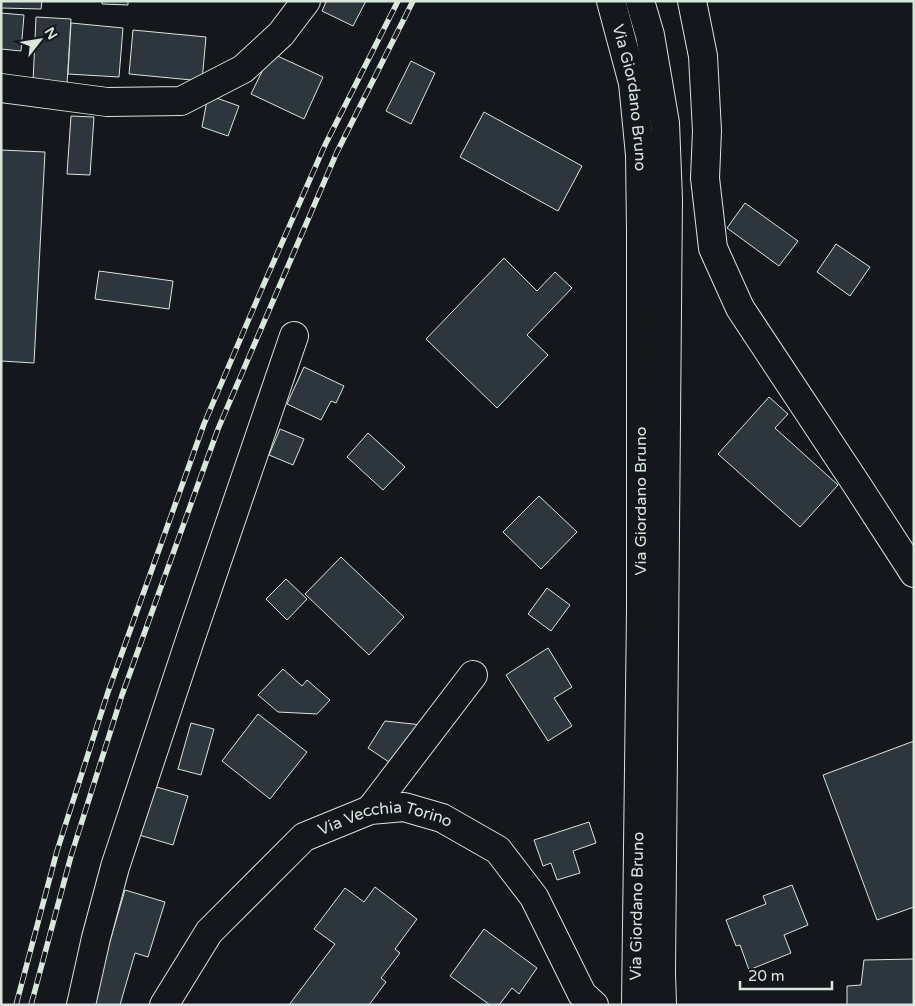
<svg xmlns="http://www.w3.org/2000/svg" width="915" height="1006" viewBox="0 0 915 1006" font-family="'Varela Round',sans-serif">
<style>
.building{fill:#2c363c;stroke:#d8e6dc}
.lines{fill:none;stroke-linecap:round;stroke-linejoin:round}
.minor-casing{stroke:#d8e6dc;stroke-width:30}
.major-casing{stroke:#d8e6dc;stroke-width:30}
.minor{stroke:#14181c;stroke-width:28}
.major{stroke:#14181c;stroke-width:28}
.rail-casing{stroke:#d8e6dc;stroke-width:5.5}
.rail{stroke:#14181c;stroke-width:4;stroke-dasharray:11;stroke-linecap:butt}
.labels{text-anchor:middle;dominant-baseline:central;stroke-width:4;stroke-linejoin:round;paint-order:stroke}
.street-label{font-size:16px;fill:#d8e6dc;stroke:#14181c}
</style>
<rect width="100%" height="100%" fill="#14181c"/>
<g class="building">
<polygon points="1,1 42,1 41,9 1,8"/>
<polygon points="102,1 128,1 128,5 102,4"/>
<polygon points="324,1 366,1 353,26 322,11 326,2"/>
<polygon points="1,13 24,15 21,51 1,49"/>
<polygon points="36,17 71,19 67,84 33,82"/>
<polygon points="71,23 123,28 119,77 68,74"/>
<polygon points="133,30 206,37 202,81 129,74"/>
<polygon points="271,53 323,77 304,119 251,94"/>
<polygon points="411,61 435,73 411,124 386,111"/>
<polygon points="208,95 239,106 228,136 202,127"/>
<polygon points="484,112 582,166 558,211 460,157"/>
<polygon points="71,116 94,117 90,175 67,174"/>
<polygon points="1,150 45,152 34,363 1,361"/>
<polygon points="745,203 798,241 779,266 727,228"/>
<polygon points="836,244 870,267 850,296 817,272"/>
<polygon points="504,258 537,291 555,272 572,288 527,335 548,355 497,408 426,339"/>
<polygon points="99,271 173,281 169,309 95,299"/>
<polygon points="304,367 344,386 336,403 331,401 321,420 287,404"/>
<polygon points="769,397 788,414 775,428 838,485 800,527 718,454"/>
<polygon points="280,429 304,439 293,465 269,455"/>
<polygon points="368,433 405,467 383,490 347,457"/>
<polygon points="539,496 577,532 541,569 503,532"/>
<polygon points="341,557 404,617 369,655 305,594"/>
<polygon points="286,579 307,599 287,620 266,599"/>
<polygon points="547,588 570,605 551,631 528,614"/>
<polygon points="548,648 572,687 554,698 572,726 548,741 506,675"/>
<polygon points="283,669 302,686 307,680 330,700 317,714 278,712 258,695"/>
<polygon points="258,714 307,752 270,799 222,761"/>
<polygon points="385,721 422,725 395,766 368,748"/>
<polygon points="191,723 214,729 201,775 178,769"/>
<polygon points="914,741 914,907 877,920 823,775"/>
<polygon points="153,786 188,796 173,845 139,835"/>
<polygon points="589,822 596,843 573,851 580,873 557,880 551,863 543,866 534,840"/>
<polygon points="792,885 808,925 784,935 791,953 749,970 740,945 736,946 726,920 766,904 763,896"/>
<polygon points="375,887 417,919 395,949 400,953 381,978 386,982 369,1005 289,1005 335,944 314,929 345,888 364,902"/>
<polygon points="125,890 165,902 148,957 135,953 120,1005 91,1005"/>
<polygon points="484,929 537,968 519,994 512,988 499,1005 490,1005 450,976"/>
<polygon points="914,959 914,1005 847,1005 847,986 861,985 864,960"/>
</g>
<g class="lines">
<g class="minor-casing">
<g id="minor">
<polyline points="692,1 703,56 707,131 705,178 713,248 740,308 857,485 914,573"/>
<polyline points="1,88 107,102 181,101 243,69 281,34 306,1"/>
<polyline points="370,810 473,675"/>
<polyline points="81,1005 96,938 115,867 191,637 294,336"/>
<path id="s1" d="M164 1005 209 932 304 837 370 810 404 807 442 818 498 850 534 897 582 994 594 1005"/>
</g>
</g>
<g class="major-casing">
<g id="major">
<path id="s2" d="M611 1 633 83 640 155 641 231V611L636 1005"/>
<polyline points="640,1 650,35 665,123 668,199 661,973 662,1005"/>
</g>
</g>
<use href="#minor" class="minor"/>
<use href="#major" class="major"/>
<g class="rail-casing">
<g id="rail">
<polyline points="16,1005 57,851 108,692 204,424 263,286 325,145 398,1"/>
<polyline points="31,1005 71,856 122,695 218,429 337,152 413,1"/>
</g>
</g>
<use href="#rail" class="rail"/>
</g>
<g class="labels">
<g class="street-label">
<text stroke="none"><textPath href="#s2" startOffset="99">Via Giordano Bruno</textPath></text>
<text transform="translate(641 501) rotate(-90)">Via Giordano Bruno</text>
<text stroke="none"><textPath href="#s1" startOffset="306">Via Vecchia Torino</textPath></text>
<text transform="translate(637 906) rotate(-89)">Via Giordano Bruno</text>
</g>
</g>
<rect width="915" height="1006" fill="none" stroke="#d8e6dc" stroke-width="5"/>
<g transform="translate(40 40) rotate(59)" stroke="#14181c" stroke-width="4" paint-order="stroke">
<path d="M0-4L9 19L0 12L-9 19Z" fill="#d8e6dc"/>
<text y="-8" font-size="14" font-weight="bold" text-anchor="middle" fill="#d8e6dc">N</text>
</g>
<path d="M740 981v8h92v-8" fill="none" stroke="#d8e6dc" stroke-width="2.5"/>
<text x="748" y="981" font-size="15" fill="#d8e6dc" stroke="#14181c" stroke-width="4" paint-order="stroke">20 m</text>
</svg>
